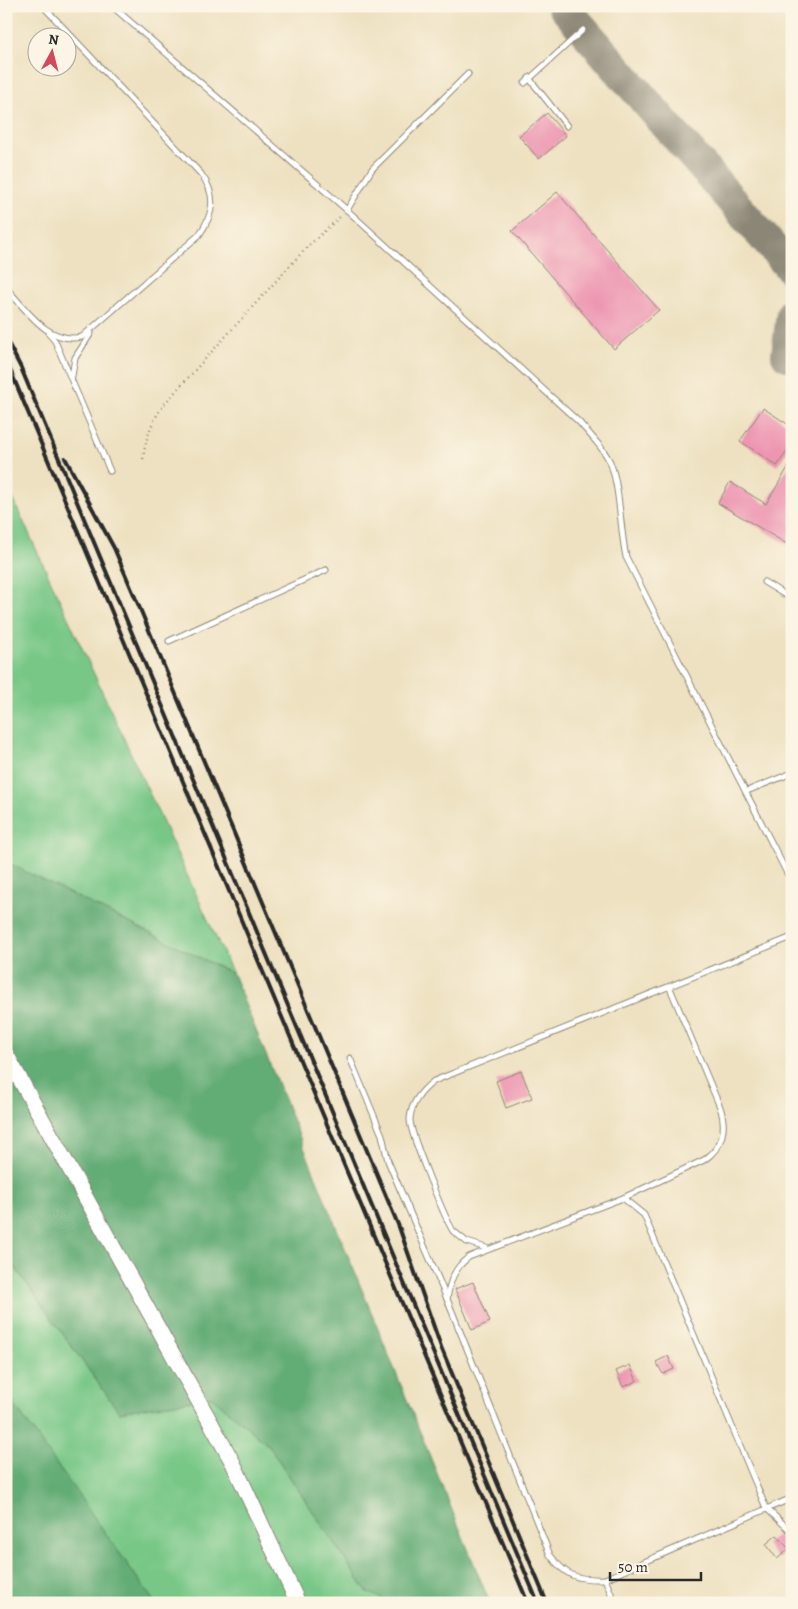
<svg xmlns="http://www.w3.org/2000/svg" width="798" height="1609" viewBox="0 0 798 1609" font-family="Alegreya,serif">
<style>
.green{fill:#78c787;stroke:#527959}
.forest{fill:#62ac74;stroke:#466c50}
.lines{fill:none;stroke-linecap:round;stroke-linejoin:round}
.taxiway{stroke:#8c8676;stroke-width:32}
.building{fill:#ed95b1}
.lane-casing{stroke:#8c8676;stroke-width:7}
.primary-casing{stroke:#8c8676;stroke-width:17}
.path{stroke:#8c8676;stroke-width:2.5;stroke-dasharray:1 4;stroke-linecap:butt}
.lane{stroke:#fff;stroke-width:5}
.primary{stroke:#fff;stroke-width:15}
.rail{stroke:#2b2b2b;stroke-width:4}
</style>
<rect width="100%" height="100%" fill="#fcf5e5"/>
<filter id="ink" filterUnits="userSpaceOnUse"><feTurbulence type="fractalNoise" baseFrequency=".02" numOctaves="2"/><feDisplacementMap in="SourceGraphic" scale="10" xChannelSelector="R" yChannelSelector="G"/><feConvolveMatrix kernelMatrix="1 2 1 2 8 2 1 2 1" color-interpolation-filters="sRGB"/></filter>
<filter id="wash" filterUnits="userSpaceOnUse"><feTurbulence type="fractalNoise" baseFrequency=".0096" numOctaves="4" result="noise"/><feDisplacementMap in="SourceGraphic" scale="20" xChannelSelector="R" yChannelSelector="G"/><feGaussianBlur stdDeviation="1.12" result="paint"/><feColorMatrix in="noise" values="0 0 0 0 0 0 0 0 0 0 0 0 0 0 0 0 0 1.4 0 .05"/><feComposite in="paint" operator="in"/></filter>
<g filter="url(#wash)">
<rect width="100%" height="100%" fill="#eee1c1"/>
<g class="green">
<polygon points="6,484 233,974 6,862"/>
<polygon points="6,1255 119,1412 212,1397 269,1446 366,1591 391,1603 155,1603 6,1393"/>
</g>
<g class="forest">
<polygon points="6,862 233,974 490,1603 391,1603 366,1591 269,1446 212,1397 119,1412 6,1255"/>
<polygon points="6,1393 155,1603 6,1603"/>
</g>
<g class="lines">
<g class="taxiway">
<polyline points="563,6 792,270"/>
<polyline points="787,355 792,314"/>
</g>
</g>
<g id="blocks">
<g class="building">
<polygon points="547,113 566,136 539,159 519,136"/>
<polygon points="557,192 659,310 614,349 512,231"/>
<polygon points="763,408 792,427 792,444 777,466 740,441"/>
<polygon points="792,461 792,547 718,503 730,482 766,504"/>
<polygon points="521,1071 532,1098 506,1108 496,1081"/>
<polygon points="473,1282 490,1322 472,1330 455,1289"/>
<polygon points="668,1356 674,1369 663,1374 656,1362"/>
<polygon points="630,1365 637,1381 623,1387 616,1371"/>
<polygon points="777,1535 789,1549 777,1559 766,1544"/>
</g>
</g>
</g>
<g filter="url(#ink)">
<use href="#blocks" fill-opacity="0" stroke="#8c8676" stroke-width="1"/>
<g class="lines">
<g class="lane-casing">
<g id="lane">
<path d="M112 6 347 210 579 422C590 435 603 447 610 462 620 486 620 529 626 557L792 883"/>
<polyline points="529,78 567,126"/>
<polyline points="525,83 583,30"/>
<polyline points="347,210 372,169 468,74"/>
<path d="M6 288C28 311 47 344 82 337L199 235C214 214 217 195 201 174L43 6"/>
<polyline points="49,334 55,341 110,471"/>
<polyline points="72,376 75,358 91,333"/>
<polyline points="764,582 792,599"/>
<polyline points="169,641 326,570"/>
<polyline points="747,791 792,773"/>
<path d="M350 1058 382 1135 388 1161 447 1299 550 1555C566 1577 578 1580 605 1579L792 1498"/>
<path d="M623 1198 704 1160C723 1147 727 1128 720 1107L670 988"/>
<path d="M486 1248 467 1242 453 1231C445 1218 409 1132 410 1119 411 1103 421 1091 434 1081L792 937"/>
<path d="M447 1299C450 1281 454 1268 469 1257L623 1198 644 1215 766 1508 792 1532"/>
<polyline points="605,1579 615,1603"/>
</g>
</g>
<g class="primary-casing">
<polyline id="primary" points="6,1054 233,1463 298,1603"/>
</g>
<path class="path" d="M143 459C146 436 152 420 166 402L307 247 341 216"/>
<use href="#lane" class="lane"/>
<use href="#primary" class="primary"/>
<g class="rail">
<polyline points="6,339 21,368 538,1603"/>
<polyline points="6,360 528,1603"/>
<polyline points="65,458 114,548 138,604 399,1227 441,1347 547,1603"/>
</g>
</g>
</g>
<rect width="798" height="1609" fill="none" stroke="#fcf5e5" stroke-width="25"/>
<g transform="translate(52 52) rotate(7)"><circle r="24" fill="#fcf5e5" stroke="#a8a49b"/>
<path d="M0-4L9 19L0 12L-9 19Z" fill="#d1495b"/>
<text y="-8" font-size="14" font-weight="bold" text-anchor="middle" fill="#2b2b2b">N</text>
</g>
<path d="M610 1572v8h91v-8" fill="none" stroke="#2b2b2b" stroke-width="2.5"/>
<text x="618" y="1572" font-size="15" fill="#2b2b2b" stroke="#fcf5e5" stroke-width="4" paint-order="stroke">50 m</text>
</svg>
